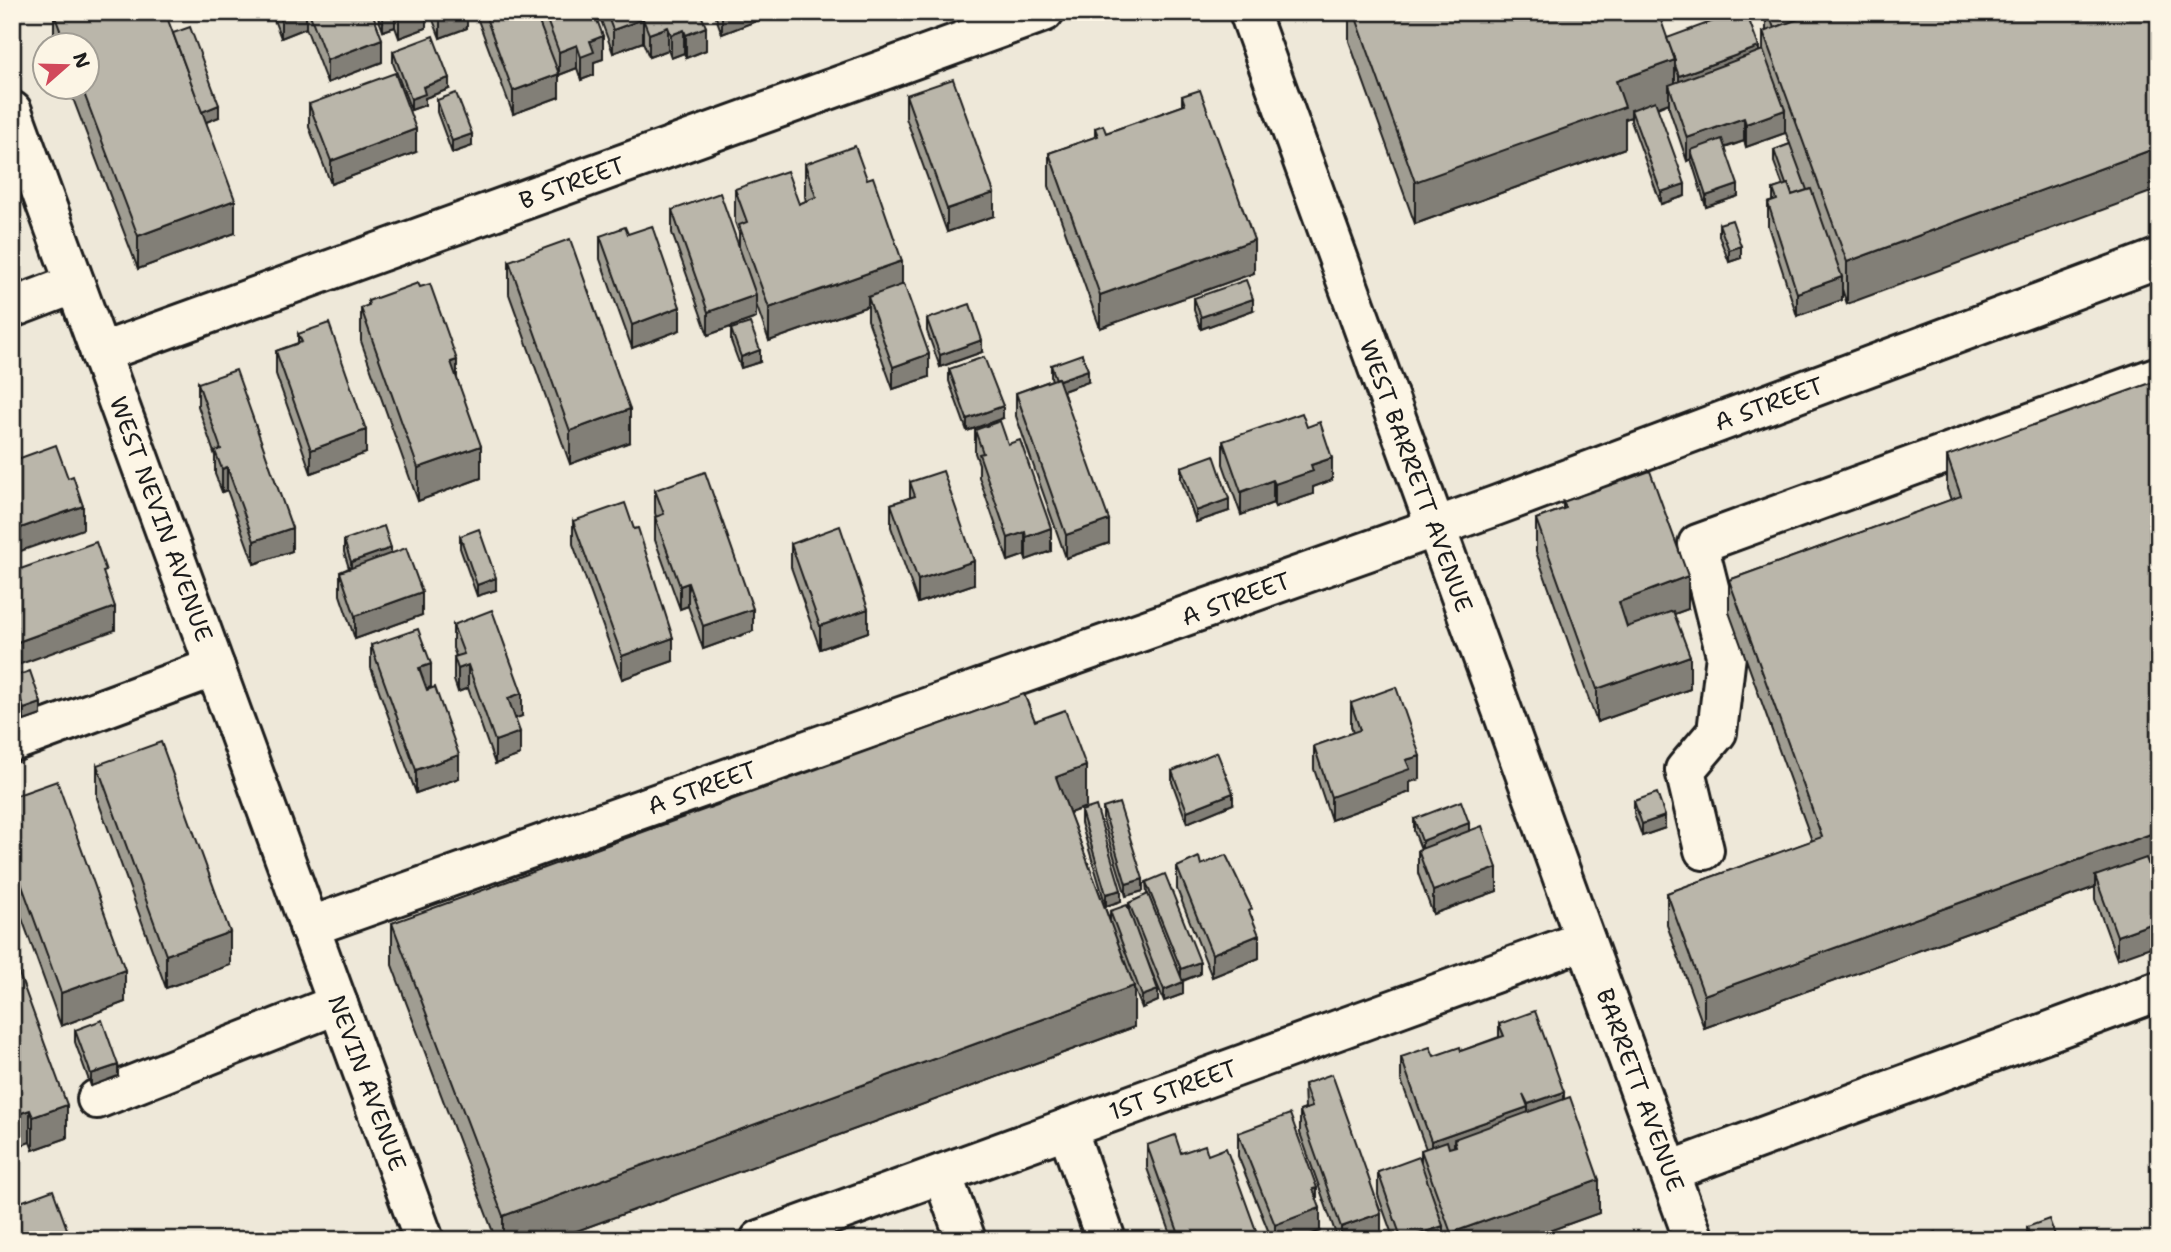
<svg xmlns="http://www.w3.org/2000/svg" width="2171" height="1252" viewBox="0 0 2171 1252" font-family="'Shantell Sans',sans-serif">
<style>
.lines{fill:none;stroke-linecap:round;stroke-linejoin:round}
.minor-casing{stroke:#1c1c1c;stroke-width:44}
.major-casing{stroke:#1c1c1c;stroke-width:44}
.minor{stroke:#fcf5e5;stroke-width:38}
.major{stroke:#fcf5e5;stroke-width:38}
.wall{fill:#a09d92;stroke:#1c1c1c;stroke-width:2}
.shaded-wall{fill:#827f77;stroke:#1c1c1c;stroke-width:2}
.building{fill:#bab6aa;stroke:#1c1c1c;stroke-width:2}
.labels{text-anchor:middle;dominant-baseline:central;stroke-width:5;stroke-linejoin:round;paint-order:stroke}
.street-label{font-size:24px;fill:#1c1c1c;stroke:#fcf5e5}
</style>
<rect width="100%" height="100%" fill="#eee8d9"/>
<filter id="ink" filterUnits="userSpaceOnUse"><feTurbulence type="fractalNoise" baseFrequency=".0143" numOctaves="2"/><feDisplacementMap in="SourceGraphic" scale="14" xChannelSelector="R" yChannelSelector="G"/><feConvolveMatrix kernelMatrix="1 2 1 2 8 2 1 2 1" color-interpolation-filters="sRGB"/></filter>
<g filter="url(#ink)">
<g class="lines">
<g class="minor-casing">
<g id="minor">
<polyline points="12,111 424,1240"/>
<polyline points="12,308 75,284"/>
<polyline points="100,353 1044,12"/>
<polyline points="12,742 215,667"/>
<polyline points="1704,850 1685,770 1717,732 1726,655 1698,544 2159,376"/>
<polyline points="309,927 1495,506 2159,258"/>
<polyline points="97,1099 338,1004"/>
<polyline points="1067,1128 1106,1240"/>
<polyline points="1670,1171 2159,991"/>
<polyline points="942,1174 966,1240"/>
<polyline points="760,1240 1585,940"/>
</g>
</g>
<g class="major-casing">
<polyline id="major" points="1249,12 1694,1240"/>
</g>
<use href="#minor" class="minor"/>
<use href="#major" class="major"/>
</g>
<g class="wall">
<polygon points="271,12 372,12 382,62 327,83 306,28 281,38"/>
<polygon points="376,12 426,12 426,28 399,38 395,27 383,31"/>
<polygon points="430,12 467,12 467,28 440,38"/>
<polygon points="475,12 594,12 603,59 594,62 594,75 581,80 577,68 559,75 559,97 513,114"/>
<polygon points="598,12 700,12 706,50 686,58 684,53 671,58 668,50 649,57 643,42 613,53"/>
<polygon points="714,12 780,12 722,34"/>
<polygon points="1349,12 1487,12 1489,17 1667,38 1759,52 1763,50 1763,32 1766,31 1766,12 2159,12 1847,304 1842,289 1842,300 1797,316 1768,226 1768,203 1773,202 1773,189 1783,186 1774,162 1774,150 1790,144 1785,131 1785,133 1746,147 1744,141 1725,148 1738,196 1706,207 1691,159 1687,161 1669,108 1669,103 1657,108 1685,196 1661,204 1631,121 1631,117 1625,119 1625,148 1415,224 1349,41"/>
<polygon points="54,14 173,33 219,117 206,122 235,233 138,269 69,88 88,88 88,46 54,46"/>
<polygon points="393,51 449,89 425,98 425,105 411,110 393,63"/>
<polygon points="906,95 994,216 947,232 906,118"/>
<polygon points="1182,96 1254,273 1100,328 1049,186 1049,153 1095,137 1095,128 1106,133 1182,106"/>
<polygon points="437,100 472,146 452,153 437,112"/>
<polygon points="309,104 416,152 331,184 309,127"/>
<polygon points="805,164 902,285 929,377 893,389 868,320 868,306 769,341 756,304 756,318 708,335 672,233 672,210 739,248 739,233 735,222 735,189 799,204 806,201 805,197"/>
<polygon points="1719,224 1741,258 1729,262 1719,236"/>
<polygon points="628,234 680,330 632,348 600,259 600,236"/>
<polygon points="509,261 630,442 570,464 509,294"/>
<polygon points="1194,298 1253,310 1201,329 1194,310"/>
<polygon points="368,301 457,378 481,478 418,501 361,341 361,308 368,306"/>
<polygon points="927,319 982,352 940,367 927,331"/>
<polygon points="731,329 760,362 741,368 731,341"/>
<polygon points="298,334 366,453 311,473 276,374 276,351 298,343"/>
<polygon points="1051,365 1088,382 1063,391 1109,543 1066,558 1016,416 1016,393 1052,380 1051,377"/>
<polygon points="949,369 1003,418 967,431 949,381"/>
<polygon points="198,383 292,551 254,564 227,490 222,492 215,474 215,456 198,406"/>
<polygon points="1307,427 1332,480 1313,487 1313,494 1275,507 1273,503 1241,515 1223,464 1223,441"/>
<polygon points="975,430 1008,444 1051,551 1026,560 1025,555 1008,561 979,477 979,464 975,453"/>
<polygon points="1947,456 2149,867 2117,959 2095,899 2095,887 1704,1028 1667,925 1667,893 1812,841 1729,612 1729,580 1951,500 1947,489"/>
<polygon points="1181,467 1229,511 1196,522 1181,479"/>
<polygon points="910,482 974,584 918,603 891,527 891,504 910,498"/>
<polygon points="655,490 753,631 703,649 688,606 680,609 655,540 655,517 656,517 655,513"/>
<polygon points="1563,502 1688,609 1674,614 1690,689 1597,722 1536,552 1536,519 1563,509"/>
<polygon points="573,521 673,661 622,679 573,544"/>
<polygon points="460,536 496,590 477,596 460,548"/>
<polygon points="344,540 391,554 422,615 355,639 340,595 340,572 349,568 344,552"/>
<polygon points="791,544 868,632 820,649 791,567"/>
<polygon points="453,625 522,716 515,718 520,755 495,764 468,688 458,692 454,680 454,657 456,656 453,648"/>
<polygon points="371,645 431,687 427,688 459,778 416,793 371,668"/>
<polygon points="13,677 41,715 24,721 22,713 22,722 12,725"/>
<polygon points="1351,703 1420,779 1410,782 1410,792 1331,820 1314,769 1314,746 1353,733 1351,726"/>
<polygon points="1035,721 1086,807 1069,813 1110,921 1110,911 1129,911 1129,903 1147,895 1146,882 1200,974 1183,981 1183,994 1164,1001 1146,958 1158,1001 1142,1008 1134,988 1134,1027 552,1240 496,1240 392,965 392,923"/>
<polygon points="97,765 230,965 166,988 97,798"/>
<polygon points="1172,771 1233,804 1187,823 1172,782"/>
<polygon points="12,797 125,1002 61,1026 12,891"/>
<polygon points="1634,801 1665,828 1642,836 1634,813"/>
<polygon points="1103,808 1143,891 1126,896 1103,820"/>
<polygon points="1081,811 1121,901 1106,906 1081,823"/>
<polygon points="1414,819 1469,831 1497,891 1433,914 1418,873 1418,850 1421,849 1414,831"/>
<polygon points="1201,865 1252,917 1259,958 1212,977 1177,889 1177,867"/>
<polygon points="12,958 67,1138 33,1150 30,1142"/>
<polygon points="1499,1024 1564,1099 1599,1213 1524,1240 1394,1240 1378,1195 1378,1172 1421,1165 1421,1150 1426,1149 1401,1080 1401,1057 1434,1056 1461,1051 1499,1037"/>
<polygon points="75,1030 118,1076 91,1086 75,1042"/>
<polygon points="1304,1084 1381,1236 1371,1240 1338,1240 1300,1133 1300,1111 1305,1109"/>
<polygon points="1238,1133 1317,1199 1320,1231 1296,1240 1272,1240 1238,1156"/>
<polygon points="1147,1145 1181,1153 1208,1155 1258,1240 1173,1240 1147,1168"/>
<polygon points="2027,1227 2056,1238 2061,1240 2027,1240"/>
</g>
<g class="shaded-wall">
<polygon points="288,12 306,12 306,28 281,38 281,15"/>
<polygon points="383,12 395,12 395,27 383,31"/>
<polygon points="407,12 426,12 426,28 399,38 399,15"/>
<polygon points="448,12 467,12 467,28 440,38 440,15"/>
<polygon points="722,12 780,12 722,34"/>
<polygon points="643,19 643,42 613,53 613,30"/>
<polygon points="668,27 668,50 649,57 649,34"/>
<polygon points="706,27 706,50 686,58 686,35"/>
<polygon points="684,30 684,53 671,58 671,35"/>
<polygon points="603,36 603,59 594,62 594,75 581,80 581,57 590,41"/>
<polygon points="382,39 382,62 327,83 327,60"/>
<polygon points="577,45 577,68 559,75 559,97 513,114 513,91 559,74 559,52"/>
<polygon points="1759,47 1759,70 1679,99 1679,76"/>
<polygon points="1675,60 1675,101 1669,85 1669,103 1634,116 1631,110 1631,117 1625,119 1625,148 1415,224 1415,182 1616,81"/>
<polygon points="449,78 449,89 425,98 425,105 411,110 411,99 423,87"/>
<polygon points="219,105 219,117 201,124 201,112"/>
<polygon points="1785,110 1785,133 1746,147 1746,124"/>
<polygon points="1744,118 1744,141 1693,158 1691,150 1691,159 1687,161 1687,138"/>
<polygon points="416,129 416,152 331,184 331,161"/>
<polygon points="472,134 472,146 452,153 452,141"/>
<polygon points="2159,147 2159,189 1847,304 1847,262"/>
<polygon points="1685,184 1685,196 1661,204 1661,192"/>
<polygon points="1738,185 1738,196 1706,207 1706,196"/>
<polygon points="994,193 994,216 947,232 947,209"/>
<polygon points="235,200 235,233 138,269 138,236"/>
<polygon points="1254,240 1254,273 1100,328 1100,295"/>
<polygon points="1741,246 1741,258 1729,262 1729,250"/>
<polygon points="902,261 902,294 868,297 868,306 769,341 769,308"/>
<polygon points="1842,277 1842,300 1797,316 1797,293"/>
<polygon points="756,295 756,318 708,335 708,312"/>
<polygon points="1253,299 1253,310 1201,329 1201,317"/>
<polygon points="680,307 680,330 632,348 632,325"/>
<polygon points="982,340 982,352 940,367 940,355"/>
<polygon points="760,350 760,362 741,368 741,357"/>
<polygon points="929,354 929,377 893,389 893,367"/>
<polygon points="457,360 457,393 451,362"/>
<polygon points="1088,370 1088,382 1057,393 1057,381"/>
<polygon points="1003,406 1003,418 967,431 967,419"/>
<polygon points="630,409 630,442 570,464 570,431"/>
<polygon points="366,430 366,453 311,473 311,450"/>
<polygon points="481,446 481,478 418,501 418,468"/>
<polygon points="1332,458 1332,480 1313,487 1313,494 1275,507 1275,484 1311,465"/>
<polygon points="227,467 227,490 222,492 222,469"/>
<polygon points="1273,480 1273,503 1241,515 1241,492"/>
<polygon points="1229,499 1229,511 1196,522 1196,511"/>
<polygon points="83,506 83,529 12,554 12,531"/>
<polygon points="1109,520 1109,543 1066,558 1066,535"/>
<polygon points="292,528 292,551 254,564 254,541"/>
<polygon points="1051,528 1051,551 1026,560 1026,537"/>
<polygon points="1025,532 1025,555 1008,561 1008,538"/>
<polygon points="391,548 391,559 351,574 351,562"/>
<polygon points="974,561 974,584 918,603 918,580"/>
<polygon points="1688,576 1688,609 1619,634 1619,602"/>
<polygon points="496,578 496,590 477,596 477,585"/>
<polygon points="688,583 688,606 680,609 680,586"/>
<polygon points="422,592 422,615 355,639 355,616"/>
<polygon points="115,607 115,630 12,667 12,644"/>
<polygon points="753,609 753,631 703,649 703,626"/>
<polygon points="868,609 868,632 820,649 820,626"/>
<polygon points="673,638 673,661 622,679 622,656"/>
<polygon points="1690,656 1690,689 1597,722 1597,689"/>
<polygon points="431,664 431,687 419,691 419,668"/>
<polygon points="468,665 468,688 458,692 458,669"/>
<polygon points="522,693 522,716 508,721 508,698"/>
<polygon points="41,703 41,715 24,721 24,709"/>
<polygon points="22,710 22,722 12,725 12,714"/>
<polygon points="520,732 520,755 495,764 495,741"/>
<polygon points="459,755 459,778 416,793 416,770"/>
<polygon points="1420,756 1420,779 1410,782 1410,792 1331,820 1331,797 1406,760"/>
<polygon points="1086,766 1086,807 1056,818 1056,777"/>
<polygon points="1233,793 1233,804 1187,823 1187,811"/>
<polygon points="1665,816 1665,828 1642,836 1642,824"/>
<polygon points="1469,823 1469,835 1422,853 1422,841"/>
<polygon points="2159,831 2159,864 2099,885 2095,876 2095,887 1704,1028 1704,995"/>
<polygon points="1497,868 1497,891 1433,914 1433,891"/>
<polygon points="1143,879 1143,891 1126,896 1126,884"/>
<polygon points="1121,890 1121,901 1106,906 1106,894"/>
<polygon points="2159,921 2159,944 2117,959 2117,936"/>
<polygon points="230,932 230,965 166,988 166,955"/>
<polygon points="1259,935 1259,958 1212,977 1212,954"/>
<polygon points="1200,962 1200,974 1181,981 1181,969"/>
<polygon points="125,970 125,1002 61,1026 61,993"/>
<polygon points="1183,982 1183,994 1164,1001 1164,990"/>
<polygon points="1134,986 1134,1027 552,1240 503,1240 503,1216"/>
<polygon points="1158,990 1158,1001 1142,1008 1142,996"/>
<polygon points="118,1065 118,1076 91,1086 91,1074"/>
<polygon points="1564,1092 1564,1115 1528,1127 1528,1104"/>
<polygon points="67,1105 67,1138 33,1150 33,1117"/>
<polygon points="1528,1107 1528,1130 1456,1146 1454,1139 1454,1156 1431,1164 1431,1141"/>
<polygon points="30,1110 30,1142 12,1149 12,1116"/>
<polygon points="1599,1180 1599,1213 1524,1240 1451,1240 1451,1233"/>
<polygon points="1317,1188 1317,1210 1320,1208 1320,1231 1296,1240 1275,1240 1275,1225 1313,1189"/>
<polygon points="1381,1213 1381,1236 1371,1240 1341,1240 1341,1227"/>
<polygon points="1443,1226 1443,1240 1404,1240"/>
</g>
<g class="building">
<polygon points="58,12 165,12 235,200 138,236 82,88 88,88 88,46 66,46 54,14"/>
<polygon points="309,12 372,12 382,39 327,60"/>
<polygon points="484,12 535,12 559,74 513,91"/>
<polygon points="544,12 594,12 603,36 590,41 594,52 581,57 577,45 559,52"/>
<polygon points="606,12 700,12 706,27 686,35 684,30 671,35 668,27 649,34 643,19 613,30"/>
<polygon points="1354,12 1487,12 1489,17 1501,12 1658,12 1675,60 1616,81 1625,107 1415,182"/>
<polygon points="1738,12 1746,12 1759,47 1679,76 1675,65 1675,60 1667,38"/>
<polygon points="1768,12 1818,12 1774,28"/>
<polygon points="1818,12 2159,12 2159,147 1847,262 1763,32"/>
<polygon points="190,27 219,105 202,112 173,33"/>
<polygon points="433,36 449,78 423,87 425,94 411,99 393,51"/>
<polygon points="1763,50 1785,110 1746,124 1744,118 1687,138 1669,85"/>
<polygon points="395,73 416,129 331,161 309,104"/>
<polygon points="953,79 994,193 947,209 906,95"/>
<polygon points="1200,90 1254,240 1100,295 1049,153 1098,136 1095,128 1103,125 1106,133 1185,105 1182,96"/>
<polygon points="456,93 472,134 452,141 437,100"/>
<polygon points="1655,101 1685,184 1661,192 1631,110"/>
<polygon points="1722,139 1738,185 1706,196 1691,150"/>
<polygon points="1790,144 1807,190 1792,195 1788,184 1786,184 1774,150"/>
<polygon points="855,146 867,179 873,177 902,261 769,308 739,225 747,222 735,189 787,171 799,204 816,197 805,164"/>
<polygon points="1788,184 1792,195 1811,189 1842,277 1797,293 1768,203 1777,200 1773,189"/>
<polygon points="720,193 756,295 708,312 672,210"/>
<polygon points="1732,220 1741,246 1729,250 1719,224"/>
<polygon points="652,226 680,307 632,325 600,236 625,227 628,234"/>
<polygon points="570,239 630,409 570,431 509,261"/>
<polygon points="1246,280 1253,299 1201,317 1194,298"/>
<polygon points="418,283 420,287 430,284 457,360 451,362 481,446 418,468 361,308 369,305 368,301"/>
<polygon points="904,284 929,354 893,367 868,297"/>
<polygon points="970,304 982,340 940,355 927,319"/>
<polygon points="329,323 366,430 311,450 276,351 302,342 298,334"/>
<polygon points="750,323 760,350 741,357 731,329"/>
<polygon points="1082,354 1088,370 1059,380 1058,378 1056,379 1051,365"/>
<polygon points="984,357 1003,406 967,419 949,369"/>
<polygon points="236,370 292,528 254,541 227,467 222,469 215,451 221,449 198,383"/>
<polygon points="1058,378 1109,520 1066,535 1016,393"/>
<polygon points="2159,380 2159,831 1704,995 1667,893 1822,837 1729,580 1961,496 1947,456"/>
<polygon points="1302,413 1307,427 1320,422 1332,458 1311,465 1313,471 1275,484 1273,480 1241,492 1223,441"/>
<polygon points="1000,421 1008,444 1020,440 1051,528 1026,537 1025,532 1008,538 979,454 983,453 975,430"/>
<polygon points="56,445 68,478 73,476 83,506 12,531 12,461"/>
<polygon points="1214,455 1229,499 1196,511 1181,467"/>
<polygon points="943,471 974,561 918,580 891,504 915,496 910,482"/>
<polygon points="1650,471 1688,576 1619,602 1627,627 1673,611 1690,656 1597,689 1536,519 1566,508 1563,502"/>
<polygon points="705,472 753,609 703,626 688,583 680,586 655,517 664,514 655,490"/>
<polygon points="625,503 634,529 638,528 673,638 622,656 573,521"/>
<polygon points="384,526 391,548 351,562 344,540"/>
<polygon points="840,526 868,609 820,626 791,544"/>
<polygon points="479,529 496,578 477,585 460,536"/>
<polygon points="96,542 106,571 103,572 115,607 12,644 12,572"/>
<polygon points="406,548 422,592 355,616 340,572"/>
<polygon points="492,610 522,693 508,698 520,732 495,741 468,665 458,669 454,657 464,654 453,625"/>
<polygon points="418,629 431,664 419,668 427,690 435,687 459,755 416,770 371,645"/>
<polygon points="30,671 41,703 24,709 13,677"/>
<polygon points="12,684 22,710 12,714"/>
<polygon points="1396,687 1420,756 1406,760 1410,769 1331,797 1314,746 1360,730 1351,703"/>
<polygon points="1024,694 1035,721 1065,710 1086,766 1056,777 1134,986 503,1216 392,923"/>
<polygon points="161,742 230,932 166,955 97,765"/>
<polygon points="1217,752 1233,793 1187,811 1172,771"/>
<polygon points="57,781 125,970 61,993 12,858 12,797"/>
<polygon points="1657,793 1665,816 1642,824 1634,801"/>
<polygon points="1461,801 1469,823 1422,841 1414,819"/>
<polygon points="1119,803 1143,879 1126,884 1103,808"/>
<polygon points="1096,806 1121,890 1106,894 1081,811"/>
<polygon points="1482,826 1497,868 1433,891 1418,850"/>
<polygon points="1226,855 1252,909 1249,911 1259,935 1212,954 1177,867 1199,857 1201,865"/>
<polygon points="2146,858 2159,893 2159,921 2117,936 2095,876"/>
<polygon points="1165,874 1200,962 1181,969 1146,882"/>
<polygon points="1148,894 1183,982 1164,990 1129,903"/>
<polygon points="1127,905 1158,990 1142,996 1110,911"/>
<polygon points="13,957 67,1105 33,1117 30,1110 12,1116 12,958"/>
<polygon points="1535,1011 1564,1092 1528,1104 1523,1094 1528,1107 1431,1141 1401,1057 1430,1047 1434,1056 1460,1047 1461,1051 1504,1036 1499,1024"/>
<polygon points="102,1020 118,1065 91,1074 75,1030"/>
<polygon points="1332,1074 1381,1213 1341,1227 1300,1111 1312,1107 1304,1084"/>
<polygon points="1570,1097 1599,1180 1451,1233 1421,1150 1447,1141 1449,1148 1456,1146 1454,1139"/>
<polygon points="1290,1114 1317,1188 1313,1189 1320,1208 1275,1225 1238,1133"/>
<polygon points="1175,1135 1181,1153 1205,1145 1208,1155 1226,1148 1258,1236 1247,1240 1181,1240 1147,1145"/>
<polygon points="1419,1157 1443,1226 1402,1240 1378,1172"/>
<polygon points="53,1190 71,1240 12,1240 12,1205"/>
<polygon points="2049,1219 2056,1238 2051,1240 2031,1240 2027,1227"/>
<polygon points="1970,1231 1973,1240 1946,1240"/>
<polygon points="1936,1232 1939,1240 1914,1240"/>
<polygon points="2060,1236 2061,1240 2051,1240"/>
</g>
</g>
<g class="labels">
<g class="street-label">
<text transform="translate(572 183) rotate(-20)">B STREET</text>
<text transform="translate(1769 404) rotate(-20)">A STREET</text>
<text transform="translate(1416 476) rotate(70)">WEST BARRETT AVENUE</text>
<text transform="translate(161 519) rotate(70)">WEST NEVIN AVENUE</text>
<text transform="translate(1236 599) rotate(-20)">A STREET</text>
<text transform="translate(702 788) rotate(-20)">A STREET</text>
<text transform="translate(367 1083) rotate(70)">NEVIN AVENUE</text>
<text transform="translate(1173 1090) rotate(-20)">1ST STREET</text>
<text transform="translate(1640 1090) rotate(70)">BARRETT AVENUE</text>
</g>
</g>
<rect width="2171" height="1252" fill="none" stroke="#fcf5e5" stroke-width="42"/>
<rect x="21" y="21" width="2129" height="1210" fill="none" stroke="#1c1c1c" stroke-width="2.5" filter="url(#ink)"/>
<g transform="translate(66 66) rotate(70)"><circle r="33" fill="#fcf5e5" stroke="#a29e95" stroke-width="2"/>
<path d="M0-5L12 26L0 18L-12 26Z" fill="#d1495b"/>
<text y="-10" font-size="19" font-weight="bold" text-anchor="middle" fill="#1c1c1c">N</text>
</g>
</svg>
